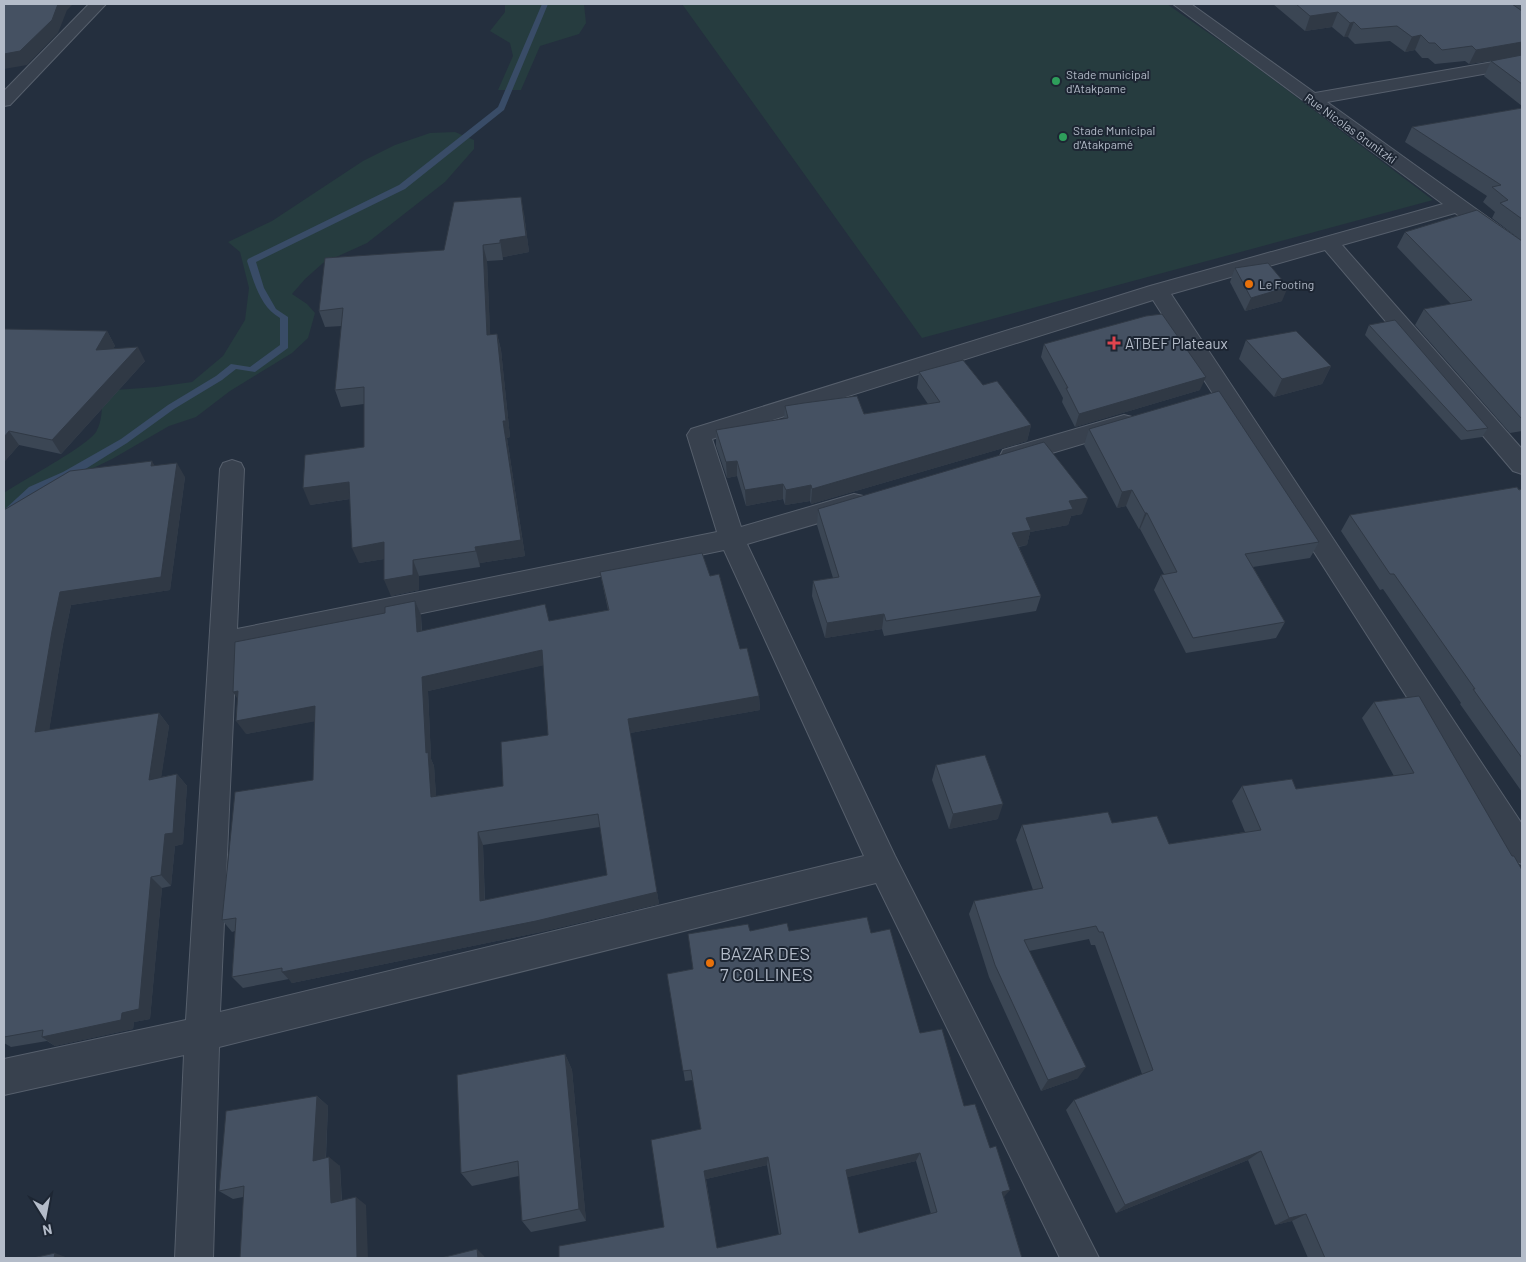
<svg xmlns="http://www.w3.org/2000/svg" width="1526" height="1262" viewBox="0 0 1526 1262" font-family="Barlow,sans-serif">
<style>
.green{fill:#263c3f}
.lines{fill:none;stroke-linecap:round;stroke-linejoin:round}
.stream{fill:#394c67;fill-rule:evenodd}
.minor-casing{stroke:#565f6c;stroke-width:2}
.minor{fill:#38414e;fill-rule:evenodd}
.wall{fill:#3b4654;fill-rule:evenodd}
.shaded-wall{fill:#303945}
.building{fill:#455162;stroke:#303945;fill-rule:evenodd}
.leisure-dot{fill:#2e9e5b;stroke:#1d2633;stroke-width:2}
.food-dot{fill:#e8710a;stroke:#1d2633;stroke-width:2}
.health-dot{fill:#e0444e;stroke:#1d2633;stroke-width:2}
.labels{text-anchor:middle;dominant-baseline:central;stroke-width:4;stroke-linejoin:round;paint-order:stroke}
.far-poi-label{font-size:12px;fill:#b4bcc9;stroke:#1d2633;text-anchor:start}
.far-street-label{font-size:12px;fill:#b4bcc9;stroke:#1d2633}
.poi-label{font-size:15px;fill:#b4bcc9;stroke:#1d2633;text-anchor:start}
.near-poi-label{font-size:18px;fill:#b4bcc9;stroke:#1d2633;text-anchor:start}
</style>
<rect width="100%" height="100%" fill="#242f3e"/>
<g class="green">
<polygon points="505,4 584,4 586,23 579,34 540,46 521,90 498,90 513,56 510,43 490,31 505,12"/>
<polygon points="682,4 1167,4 1243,57 1433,200 922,338"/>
<path d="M455 132 474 140V149L445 182 367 243 323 263 305 279 292 294 307 304 315 313 308 338 292 353 230 391 196 417 169 426 112 459 46 491 4 509V493C21 481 92 444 97 430 103 418 102 404 102 391L156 387 192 382 223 356 245 320 249 288 240 252 228 242 272 221 363 161 395 145 430 133Z"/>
</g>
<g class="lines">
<path class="stream" d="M542 4H548L504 110 405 189 256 262 264 288 276 309 288 317V348L255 372 236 369 222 380 174 409 127 443 71 478 37 493 10 517 8 523 4 524V510L29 487 63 472 121 439 168 405 216 376 231 364 250 367 280 345V318C260 307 254 282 247 261L248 259 399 185 498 107Z"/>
<g class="minor-casing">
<g id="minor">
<polygon points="89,4 106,4 10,105 4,106 4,91"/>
<path d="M1173 4H1191L1315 93 1522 57V67L1327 102 1522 242V258L1515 256 1455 213 1342 245 1522 449V474L1513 471 1325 250 1171 294 1522 824V864L1511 860 1153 300 712 439 741 527 854 494 863 496 867 503 863 510 747 544 895 856 1099 1258H1060L876 883 219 1047 213 1258H175L184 1055 4 1095V1059L186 1020 220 469 223 463 232 460 241 463 244 469 237 629 717 532 687 435 691 429 1150 286 1443 204ZM724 550 864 856 220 1012 236 652Z"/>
<polygon points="1124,415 1132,417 1136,423 1132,429 1012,465 1003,462 1000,456 1003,450"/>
</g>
</g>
<use href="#minor" class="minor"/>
</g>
<g class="wall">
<polygon points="1273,4 1522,4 1522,106 1484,76 1491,61 1498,60 1469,64 1465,61 1435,64 1428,58 1422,58 1415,50 1405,52 1390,41 1355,44 1348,37 1344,37 1332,27 1305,31"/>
<polygon points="1522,108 1522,241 1492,218 1495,212 1483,202 1487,196 1405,142 1412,127"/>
<polygon points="524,214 529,252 503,257 503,260 487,261 490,335 497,334 501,350 510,437 507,438 525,556 480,563 480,567 419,576 419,590 391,596 384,559 359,563 350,499 310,505 364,447 364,404 341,407 335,390 342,326 325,327 319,311 444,250"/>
<polygon points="1405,232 1522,241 1522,431 1510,433 1415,325 1424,309 1451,304 1397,247"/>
<polygon points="1235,268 1282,301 1245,311 1230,282"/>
<polygon points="1369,325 1488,428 1482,437 1461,440 1365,335"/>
<polygon points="4,329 107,331 115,346 113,348 145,361 61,454 19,445 4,462"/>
<polygon points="1246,340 1331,366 1322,384 1274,397 1239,359"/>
<polygon points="1044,344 1200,390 1075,427 1062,402 1063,398 1041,357"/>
<polygon points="919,372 983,385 1031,425 1027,441 811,504 810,501 785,505 783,499 746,506 737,476 727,478 716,446 716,430 784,419 785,406 864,414 928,404 917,388"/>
<polygon points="1089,429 1319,542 1310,558 1253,567 1285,622 1276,638 1186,653 1154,590 1161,575 1164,574 1140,529 1139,529 1126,506 1117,508 1084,445"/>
<polygon points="155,466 185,477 170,590 71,605 63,644 49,730 159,713 169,726 161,777 177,774 187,786 183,844 175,846 171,886 162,888 150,1019 134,1022 133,1029 55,1046 47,1041 11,1047 4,1043 4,510"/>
<polygon points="1522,489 1522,792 1460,704 1461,703 1383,589 1380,590 1341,531 1350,515"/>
<polygon points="818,509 1082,514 1071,516 1068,525 1030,532 1027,545 1019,547 1041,596 1036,611 884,636 882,629 825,638 812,596 813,581 833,578 817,525"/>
<path d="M600 572 710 576 759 696 760 710 630 733 659 904 541 932 292 983 289 979 243 988 232 977 235 931 232 932 222 920 313 780 314 721 246 734 385 613 415 601 421 615 422 631 549 621 608 610ZM543 665 548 735 503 786 436 796 434 766 431 759 428 691ZM600 827 607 875 485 900 483 845Z"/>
<polygon points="1419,696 1522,1258 1308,1258 1292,1221 1275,1225 1248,1160 1116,1213 1066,1110 1074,1100 1142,1074 1095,945 1091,945 1089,939 1029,951 1078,1078 1041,1091 989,977 969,914 974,901 1033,890 1016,840 1022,825 1112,823 1169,844 1245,832 1232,801 1242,786 1296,789 1394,776 1362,718 1374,702"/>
<polygon points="936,765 998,819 949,829 932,780"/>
<path d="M750 931 871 933 920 1033 964 1106 1004 1197 1022 1258H559L664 1227 701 1129 693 1080 685 1081 667 974 693 969ZM916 1161 931 1214 859 1233 847 1177ZM767 1165 779 1235 717 1248 706 1179Z"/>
<polygon points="565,1054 572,1070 586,1221 531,1232 522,1221 519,1176 472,1186 461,1173"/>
<polygon points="317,1096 328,1106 326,1158 340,1166 342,1201 366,1205 243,1197 233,1199 219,1191"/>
</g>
<g class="shaded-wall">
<polygon points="58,4 73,4 67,10 58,33 27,65 4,69 4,54"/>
<polygon points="1338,12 1332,27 1305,31 1310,16"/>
<polygon points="1354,22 1348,37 1344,37 1350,23"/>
<polygon points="1421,35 1415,50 1405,52 1412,37"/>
<polygon points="1522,42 1522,56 1469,64 1476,50"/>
<polygon points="521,197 524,214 529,252 503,257 503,260 500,240"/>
<polygon points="483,245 487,261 491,352 487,335"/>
<polygon points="1288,287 1282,301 1245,311 1251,298"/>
<polygon points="107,331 115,346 104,364 96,350"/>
<polygon points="497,334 501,350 510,437 507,438 525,556 480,563 480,567 475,547 503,421"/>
<polygon points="138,347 145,361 61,454 52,440"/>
<polygon points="1331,366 1322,384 1274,397 1282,379"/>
<polygon points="1206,377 1200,390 1075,427 1079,414"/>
<polygon points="1031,425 1027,441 811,504 812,489"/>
<polygon points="9,431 19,445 4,462 4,437"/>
<polygon points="152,461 160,475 151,466"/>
<polygon points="737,461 737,476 727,478 726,462"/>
<polygon points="177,463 185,477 170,590 71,605 63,644 47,744 35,732 52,631 60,592"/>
<polygon points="349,482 356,498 310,505 303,488"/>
<polygon points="783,484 783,499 746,506 745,490"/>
<polygon points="811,485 810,501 785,505 786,490"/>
<polygon points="1132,490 1126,506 1117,508 1122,492"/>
<polygon points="1088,498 1082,514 1071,516 1068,525 1030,532 1027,545 1008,548 1012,533 1026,518 1069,501"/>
<polygon points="1145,513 1147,513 1140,529 1139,529"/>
<polygon points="384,542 391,558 359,563 352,548"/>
<polygon points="413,560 419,576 419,590 391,596 384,580"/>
<polygon points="415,601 421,615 422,646 417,632"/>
<polygon points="884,614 882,629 825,638 827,623"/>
<polygon points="542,650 545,665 428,691 431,759 434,766 437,809 431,797 426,753 422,677"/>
<polygon points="238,691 242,706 233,692"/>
<polygon points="759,696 760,710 630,733 659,904 541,932 292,983 282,972 657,892 628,719"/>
<polygon points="315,706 322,720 246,734 236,721"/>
<polygon points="159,713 169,726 159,792 149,780"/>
<polygon points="177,774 187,786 183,844 175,846 171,886 161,875 165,834"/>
<polygon points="1003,804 998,819 949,829 953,814"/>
<polygon points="478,832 483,845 485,913 480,901"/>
<polygon points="151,877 162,888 150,1019 134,1022 133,1029 55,1046 42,1037 122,1013"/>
<polygon points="565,1054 572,1070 586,1221 579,1209"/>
<polygon points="1086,1067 1078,1078 1041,1091 1048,1080"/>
<polygon points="317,1096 328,1106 325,1170 313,1161"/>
<polygon points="1261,1151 1248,1160 1116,1213 1125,1205"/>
<polygon points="920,1153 916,1161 844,1178 846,1170"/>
<polygon points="329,1157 340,1166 342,1211 331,1203"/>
<polygon points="768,1157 767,1165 706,1179 704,1171"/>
<polygon points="1010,1190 1004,1197 996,1199 1002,1192"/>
<polygon points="356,1197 366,1205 368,1258 357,1258"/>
<polygon points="1306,1214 1292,1221 1275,1225 1289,1218"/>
<polygon points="477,1249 484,1256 485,1258 478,1258"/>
<polygon points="55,1253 68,1258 54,1258"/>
</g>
<g class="building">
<polygon points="4,4 58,4 52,20 20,51 4,54"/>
<polygon points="1296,4 1512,4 1522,11 1522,42 1476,50 1472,46 1442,50 1435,43 1429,43 1421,35 1412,37 1397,26 1361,29 1354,22 1350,23 1338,12 1310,16"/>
<polygon points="1522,55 1522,84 1491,61"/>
<polygon points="1522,108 1522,219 1500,203 1508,200 1492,187 1501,185 1412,127"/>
<polygon points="521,197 526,236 500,240 500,243 483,245 487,335 497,334 506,421 503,421 521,540 475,547 476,551 413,560 413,575 384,580 384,542 352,548 349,482 303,488 305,455 364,447 364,387 335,390 343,308 319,311 325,258 444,250 454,202"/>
<polygon points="1477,210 1522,241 1522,417 1521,418 1424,309 1472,300 1405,232"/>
<polygon points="1268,263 1288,287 1251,298 1235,268"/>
<polygon points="1162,314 1206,377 1079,414 1066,388 1068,388 1044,344 1146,316"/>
<polygon points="1395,320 1488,428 1467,431 1369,325"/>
<polygon points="4,329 107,331 96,350 138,347 52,440 9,431 4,437"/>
<polygon points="1296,331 1331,366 1282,379 1246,340"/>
<polygon points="963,360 983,385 997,381 1031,425 812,489 811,485 786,490 783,484 745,490 737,461 726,462 716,430 788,418 785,406 804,403 857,396 864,414 940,402 919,372"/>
<polygon points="1219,391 1319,542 1245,554 1285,622 1193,638 1161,575 1177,572 1147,513 1145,513 1132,490 1122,492 1089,429"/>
<polygon points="1044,442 1088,498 1069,501 1073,509 1026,518 1031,530 1012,533 1041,596 886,621 884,614 827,623 813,581 839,577 818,509"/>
<polygon points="152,461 151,466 177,463 161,577 60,592 52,631 35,732 159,713 149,780 177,774 173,833 165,834 161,875 151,877 139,1009 122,1013 121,1020 42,1037 43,1030 4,1037 4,510 70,471"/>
<polygon points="1517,487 1519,490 1522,489 1522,758 1473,689 1475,689 1394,574 1390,574 1350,515"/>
<path d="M702 553 710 576 719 574 740 649 747 648 759 696 628 719 657 892 536 921 282 972V968L232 977 236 918 222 920 235 792 313 780 315 706 236 721 238 691 233 692 235 642 385 613V607L415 601 417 632 545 604 549 621 609 610 600 572ZM542 650 548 735 501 742 503 786 431 797 428 752 426 753 422 677ZM598 814 607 875 480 901 478 832Z"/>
<polygon points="1419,696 1512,856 1514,856 1522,870 1522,1258 1325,1258 1306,1214 1289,1218 1261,1151 1125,1205 1074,1100 1153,1070 1103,932 1099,932 1096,926 1024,940 1086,1067 1048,1080 995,965 974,901 1043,888 1022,825 1108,812 1112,823 1157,816 1169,844 1261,830 1242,786 1292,779 1296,789 1414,773 1374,702"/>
<polygon points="985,755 1003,804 953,814 936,765"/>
<path d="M867 917 871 933 890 929 920 1033 942 1029 964 1106 975 1104 990 1148 996 1146 1010 1190 1002 1192 1022 1258H559V1246L664 1227 651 1140 701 1129 691 1070 683 1071 667 974 693 969 688 934 748 924 750 931 787 923 789 931ZM920 1153 937 1212 859 1233 846 1170ZM768 1157 781 1234 717 1248 704 1171Z"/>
<polygon points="565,1054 579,1209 522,1221 518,1161 461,1173 457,1075"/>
<polygon points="317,1096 313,1161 329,1157 331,1203 356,1197 357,1258 240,1258 244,1186 219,1191 226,1111"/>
<polygon points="477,1249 478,1258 441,1258"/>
<polygon points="55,1253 54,1258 33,1258"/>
</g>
<g class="leisure-dot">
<circle cx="1056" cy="81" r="5"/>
<circle cx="1063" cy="137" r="5"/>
</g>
<g class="food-dot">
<circle cx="1249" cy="284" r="5"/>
<circle cx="710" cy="963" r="5"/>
</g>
<path class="health-dot" d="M1111.5 335.5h5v5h5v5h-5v5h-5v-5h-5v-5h5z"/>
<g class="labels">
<g class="far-poi-label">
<text x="1066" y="74">Stade municipal<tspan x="1066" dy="14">d'Atakpame</tspan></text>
<text x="1073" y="130">Stade Municipal<tspan x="1073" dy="14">d'Atakpamé</tspan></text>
<text x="1259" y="284">Le Footing</text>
</g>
<g class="far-street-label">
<text transform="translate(1351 128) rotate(36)">Rue Nicolas Grunitzki</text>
</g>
<g class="poi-label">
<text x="1125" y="343">ATBEF Plateaux</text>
</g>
<g class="near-poi-label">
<text x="720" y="953">BAZAR DES<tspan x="720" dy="21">7 COLLINES</tspan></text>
</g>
</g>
<rect width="1526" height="1262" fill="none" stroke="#b4bcc9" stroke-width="10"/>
<g transform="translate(45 1217) rotate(169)" stroke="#1d2633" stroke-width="4" paint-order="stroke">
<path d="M0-4L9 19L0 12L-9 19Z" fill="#b4bcc9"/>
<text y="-8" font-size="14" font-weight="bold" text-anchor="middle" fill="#b4bcc9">N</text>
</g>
</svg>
